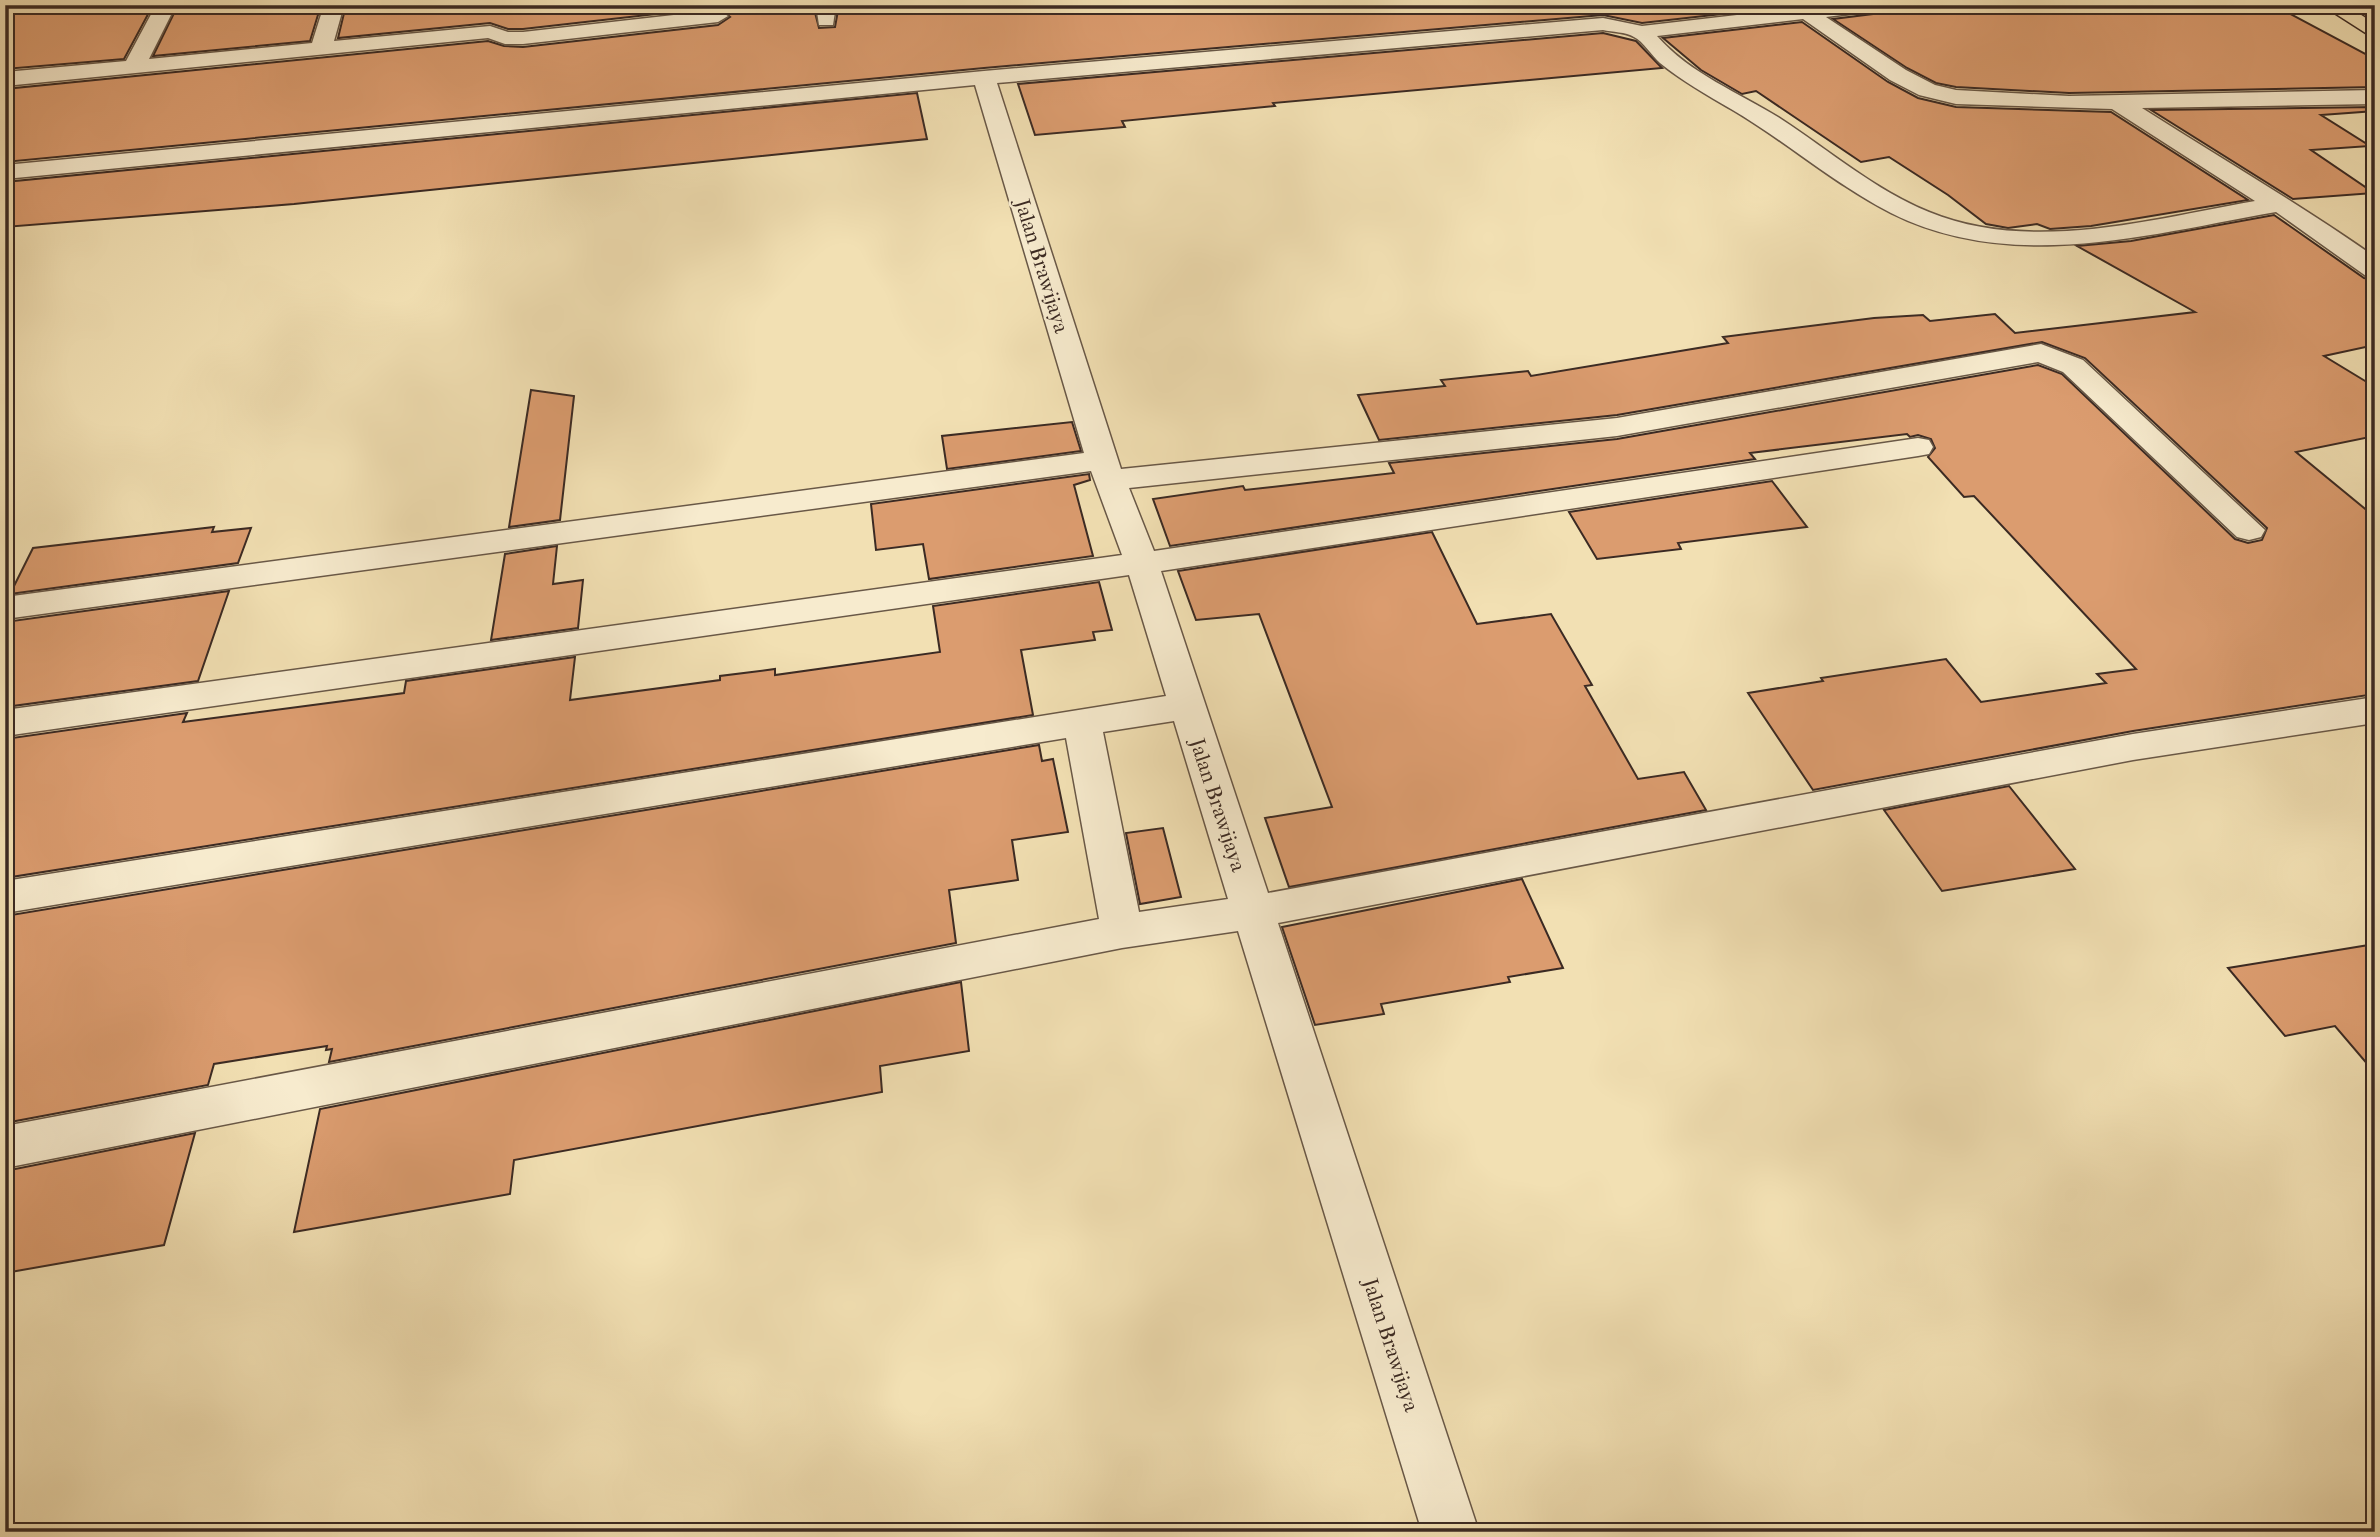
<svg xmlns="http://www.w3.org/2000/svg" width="2380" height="1537" viewBox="0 0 2380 1537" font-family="'IM FELL French Canon',serif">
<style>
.building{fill:#db9c6f;stroke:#3b2a23;stroke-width:2}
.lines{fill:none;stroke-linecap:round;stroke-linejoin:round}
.minor-casing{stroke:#695847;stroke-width:3}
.highway-casing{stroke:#3b2a23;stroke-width:3}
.minor{fill:#f7ebce;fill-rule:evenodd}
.highway{fill:#f2e0b3;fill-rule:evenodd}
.labels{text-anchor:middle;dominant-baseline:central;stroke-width:5;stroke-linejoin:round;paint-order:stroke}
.street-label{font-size:21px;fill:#3b2a23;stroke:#f7ebce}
</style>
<rect width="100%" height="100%" fill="#f2e0b3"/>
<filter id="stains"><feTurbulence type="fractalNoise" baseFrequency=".00286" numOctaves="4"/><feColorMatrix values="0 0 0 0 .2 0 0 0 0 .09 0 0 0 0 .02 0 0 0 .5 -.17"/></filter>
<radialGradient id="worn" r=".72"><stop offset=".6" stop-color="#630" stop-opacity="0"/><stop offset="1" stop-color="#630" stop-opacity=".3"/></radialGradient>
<g class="building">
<polygon points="17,5 153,5 124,59 5,69 5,24"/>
<polygon points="178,5 321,5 310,41 153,56"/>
<polygon points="346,5 813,5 819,28 835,27 839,5 909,5 910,12 990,5 1785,7 1642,23 1603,15 984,68 5,162 5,89 488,41 504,46 523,47 718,25 730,17 718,7 523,29 508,29 490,23 338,38"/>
<polygon points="1886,5 2255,5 2268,12 2283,10 2375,59 2375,87 2069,93 1956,87 1936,83 1907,68 1833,19 1873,14"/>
<polygon points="1802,22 1888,82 1918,98 1956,107 2111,112 2248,200 2091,226 2050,229 2037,224 2008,228 1986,224 1948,195 1889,157 1861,162 1756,91 1742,94 1701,70 1663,38"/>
<polygon points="1603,33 1636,41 1662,68 1273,103 1275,106 1122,121 1125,127 1035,135 1018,84"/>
<polygon points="917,93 927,139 294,204 5,227 5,182"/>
<polygon points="2375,107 2375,111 2321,115 2370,146 2311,150 2374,193 2293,199 2151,110"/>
<polygon points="2274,215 2364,278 2375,280 2375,345 2324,356 2375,387 2375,436 2296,452 2375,517 2375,694 2133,731 1813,790 1748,693 1823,681 1821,678 1946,659 1981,702 2106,683 2097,674 2136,669 1974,496 1964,497 1928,457 1935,448 1931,439 1918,435 1910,437 1907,434 1750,453 1755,459 1170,546 1153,499 1243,486 1245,490 1394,473 1389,463 1617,439 2038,365 2062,374 2235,539 2248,543 2262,540 2267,528 2085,358 2042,342 1617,415 1379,440 1358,395 1445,386 1441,380 1528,371 1531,376 1728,343 1723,337 1874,318 1923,315 1930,321 1995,314 2015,333 2195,312 2077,246 2131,241"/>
<polygon points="531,390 574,396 560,520 509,527"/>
<polygon points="1072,422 1081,451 947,469 942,436"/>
<polygon points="1089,474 1090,480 1074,485 1093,556 929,579 923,544 876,550 871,504"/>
<polygon points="1772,481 1807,527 1678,543 1681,549 1597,559 1569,512"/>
<polygon points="214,527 212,532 251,528 238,563 10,594 33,548"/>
<polygon points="1432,532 1477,624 1551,614 1592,685 1585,686 1638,779 1684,772 1706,810 1289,887 1265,818 1332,807 1259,614 1196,620 1178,571"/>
<polygon points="557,546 553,584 583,580 578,628 491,640 505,554"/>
<polygon points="1099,582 1112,630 1093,632 1095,640 1021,650 1033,715 5,878 5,739 187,713 183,722 404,693 406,681 575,657 570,700 720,680 720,676 775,669 775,675 940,652 933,606"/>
<polygon points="229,591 198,681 5,707 5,622"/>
<polygon points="1039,745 1042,761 1053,759 1068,832 1012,840 1018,880 949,890 956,943 329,1062 332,1049 326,1050 327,1046 214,1064 208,1085 5,1123 5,916"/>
<polygon points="2009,786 2075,869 1942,891 1884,810"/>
<polygon points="1163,828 1181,897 1140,904 1126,833"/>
<polygon points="1522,879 1563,968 1508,977 1510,982 1381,1004 1384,1014 1315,1025 1282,927"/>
<polygon points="2375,944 2375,1073 2335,1026 2285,1036 2228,968"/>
<polygon points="961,982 969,1051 880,1066 882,1092 514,1160 510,1194 294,1232 320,1109"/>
<polygon points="195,1133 164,1245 5,1273 5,1171"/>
</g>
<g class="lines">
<g class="minor-casing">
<g id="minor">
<polygon points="156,5 176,5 149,59 312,43 324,5 344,5 334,41 490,26 508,32 523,32 718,10 728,16 718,22 523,44 505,44 488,38 5,86 5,72 126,61"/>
<polygon points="816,5 836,5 833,25 819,25"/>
<path d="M1787 5H1883L1873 11 1826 17 1906 70 1935 85 1956 90 2069 96 2375 90V104L2142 108C2220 158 2300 204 2375 257V278L2366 276 2276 212C2150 234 2012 274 1891 213 1834 184 1786 141 1731 109 1707 95 1682 81 1660 63 1652 56 1643 41 1634 37 1626 32 1612 32 1603 30L997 83 1121 469 1617 418 2041 344 2083 360 2265 530 2261 537 2249 540 2237 537 2063 372 2038 362 1617 436 1129 488 1154 551 1918 438 1929 440 1933 447 1929 454 1918 456 1161 571 1268 893 2133 734 2375 697V723L2133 760 1278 923 1479 1532H1422L1238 931 1122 948 5 1168V1126L1099 919 1066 738 5 913V881L1166 696 1129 575 5 736V710L1122 555 1091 471 5 619V597L1084 453 975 85 5 179V165L984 71 1603 18 1642 26 1789 9ZM1803 19 1890 80 1919 95 1956 104 2112 109 2255 201C2152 219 2031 254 1929 212 1875 190 1830 151 1781 119 1740 93 1690 74 1657 36ZM1174 721 1228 899 1139 912 1103 732Z"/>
</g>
</g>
<g class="highway-casing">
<polygon id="highway" points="2322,5 2346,5 2375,24 2375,39"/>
</g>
<use href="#minor" class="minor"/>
<use href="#highway" class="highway"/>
</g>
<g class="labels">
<g class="street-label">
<text transform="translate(1042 266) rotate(73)">Jalan Brawijaya</text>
<text transform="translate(1218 805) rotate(72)">Jalan Brawijaya</text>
<text transform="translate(1391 1345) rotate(72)">Jalan Brawijaya</text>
</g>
</g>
<rect width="2380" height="1537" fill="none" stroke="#f2e0b3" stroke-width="28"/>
<rect x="7" y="7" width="2366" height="1523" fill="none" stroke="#3b2a23" stroke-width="3.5"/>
<rect x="14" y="14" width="2352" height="1509" fill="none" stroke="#3b2a23" stroke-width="2"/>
<rect width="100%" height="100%" filter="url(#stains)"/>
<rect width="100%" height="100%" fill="url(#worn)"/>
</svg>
